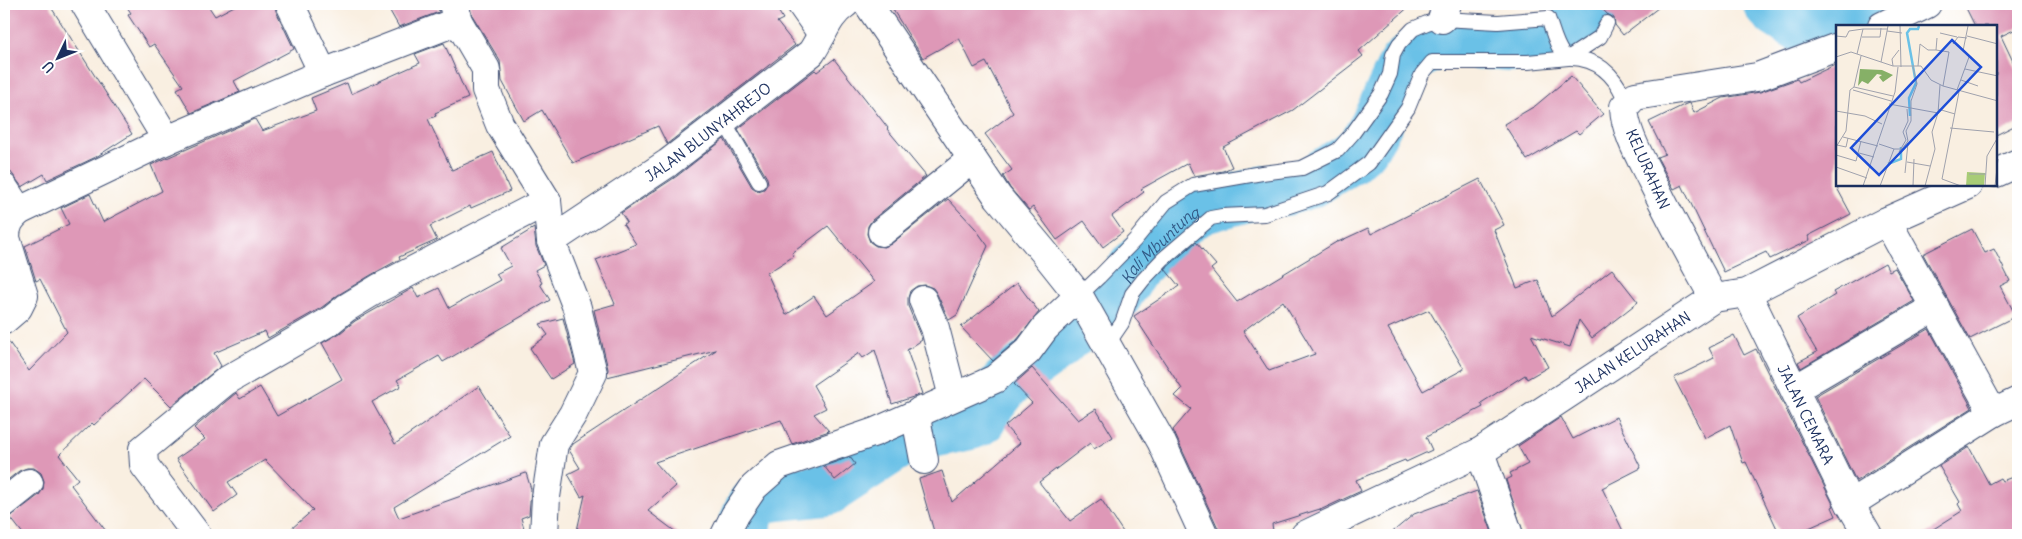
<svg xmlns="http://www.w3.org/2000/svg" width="2022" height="539" viewBox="0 0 2022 539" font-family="Delius,sans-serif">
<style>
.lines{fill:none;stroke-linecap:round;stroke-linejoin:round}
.river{stroke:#6ac1e7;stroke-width:52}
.building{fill:#de98b7;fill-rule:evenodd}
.service-casing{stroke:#3c4c72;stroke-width:16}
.minor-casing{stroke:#3c4c72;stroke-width:30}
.service{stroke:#fff;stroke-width:14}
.minor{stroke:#fff;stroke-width:28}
.labels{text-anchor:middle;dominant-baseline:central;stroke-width:4;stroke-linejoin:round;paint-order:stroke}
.street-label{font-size:15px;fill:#1b2f5e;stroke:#fff}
.water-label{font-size:16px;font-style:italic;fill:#335b87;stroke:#fff}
.inset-river{fill:none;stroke:#6ac1e7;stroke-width:2.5}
.inset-road{fill:none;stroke:#a0a2ad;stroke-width:1}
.view{fill:#1d4ed8;fill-opacity:0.15;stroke:#1d4ed8;stroke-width:2.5}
.inset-edge{fill:none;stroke:#1b2f5e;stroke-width:2.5}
</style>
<rect width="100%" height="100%" fill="#fff"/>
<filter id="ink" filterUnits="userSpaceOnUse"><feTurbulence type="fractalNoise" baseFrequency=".02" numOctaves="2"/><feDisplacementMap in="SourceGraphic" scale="10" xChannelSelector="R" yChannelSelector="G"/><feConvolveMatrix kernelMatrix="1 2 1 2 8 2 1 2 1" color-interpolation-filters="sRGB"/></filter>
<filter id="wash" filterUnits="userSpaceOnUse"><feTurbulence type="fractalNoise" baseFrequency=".0096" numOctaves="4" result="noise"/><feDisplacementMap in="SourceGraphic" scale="20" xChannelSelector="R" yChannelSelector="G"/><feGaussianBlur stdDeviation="1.12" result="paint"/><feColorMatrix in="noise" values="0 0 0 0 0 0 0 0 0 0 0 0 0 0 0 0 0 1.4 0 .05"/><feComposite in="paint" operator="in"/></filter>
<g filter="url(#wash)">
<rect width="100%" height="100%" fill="#f9efe1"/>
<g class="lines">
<g class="river">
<polyline points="1769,4 1778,13 1810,33 1869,4"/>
<path id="s1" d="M740 535 751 508 761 497 827 490 908 437 970 424 980 420 987 407 1006 383 1056 346 1071 331 1090 323 1116 296 1134 267 1187 216 1203 208 1266 191 1286 190 1311 182 1350 158 1363 147 1375 127 1404 64 1415 55 1434 44 1454 41 1510 46 1539 45 1567 32 1595 4"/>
</g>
</g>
<g id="blocks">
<g class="building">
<polygon points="4,4 49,4 132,134 96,157 47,180 44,174 22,187 4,163"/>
<polygon points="125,4 207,4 215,16 238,4 275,4 276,11 294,49 234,81 240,92 191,113 177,89 183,86 154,44 149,47 128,15 131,13"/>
<polygon points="386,4 438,4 439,12 399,27"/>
<polygon points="469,4 774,4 783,19 777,22 795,45 667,144 658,126 573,163 542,110 524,121 502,81 500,61 472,15"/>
<polygon points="905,4 1412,4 1359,51 1363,56 1293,110 1223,147 1232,167 1223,171 1194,176 1188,163 1141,189 1144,192 1112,216 1123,232 1103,247 1084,221 1057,240 1033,207 1029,210 1010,188 1003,176 1012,170 985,134 1013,113 986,62 974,68 959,38 923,58 893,10"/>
<polygon points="1598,4 1663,4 1623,35 1615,25 1614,18 1607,14"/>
<polygon points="1964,4 2018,4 2018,28 2001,36 2018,72 2018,124 1996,135 1996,26 1975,26"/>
<polygon points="444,43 468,98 435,113 436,116 428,119 452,170 493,152 510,191 471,208 470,206 430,226 437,240 399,257 400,259 371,275 338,295 321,308 268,338 265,331 214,353 221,366 171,406 144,379 94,425 92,423 59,455 78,479 71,485 109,535 24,535 10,517 39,495 43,489 44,481 41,473 34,468 27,468 19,471 4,483 4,335 29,371 67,332 40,279 36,281 25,246 69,224 61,208 90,194 103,222 162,191 151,165 255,119 262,131 316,111 311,98 347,83 351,94 420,63 415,54"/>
<path d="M834 59 888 128 887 129 926 176 872 220 868 226 867 234 870 242 876 246 884 247 891 244 948 199 975 228 988 246 957 315 949 320 937 294 933 288 925 285 917 286 910 291 908 298V306L922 340 907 350 922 394 892 404 875 350 863 358 859 353 813 385 826 408 814 414 829 431 792 444 781 420 655 462 676 486 648 511 680 535H576L585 495 581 497 568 474 580 468 569 450 573 444 716 350 607 377 608 369 594 310 615 304 596 260 636 244 623 224 627 222 621 213 677 176 724 139 752 187 758 191 764 189 768 183 767 178 738 129 815 70 817 72ZM828 226 874 282 827 315 814 296 786 315 767 273 794 256 792 253Z"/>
<polygon points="1837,64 1837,188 1851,214 1808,236 1810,240 1770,259 1766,252 1724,272 1682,185 1674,189 1657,157 1665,154 1649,122 1686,104 1690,103 1694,113 1723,98 1760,92 1797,79 1799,82"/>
<polygon points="1571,76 1603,114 1579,134 1576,131 1527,160 1504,124 1535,106"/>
<path d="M1480 179 1504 225 1494 230 1517 288 1538 280 1552 316 1612 269 1638 302 1592 338 1579 320 1570 347 1531 335 1548 367 1527 379 1525 375 1481 403 1483 407 1426 437 1432 450 1406 462 1405 460 1356 480 1361 491 1320 510V509L1272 524 1273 531 1253 535H1219L1218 528 1173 430 1191 409 1175 396 1182 389 1134 316 1179 286 1165 269 1196 242 1216 265 1211 269 1237 302 1338 241V242L1368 228 1371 234ZM1283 301 1315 354 1269 371 1243 331ZM1429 310 1464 369 1423 391 1388 328Z"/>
<polygon points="534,228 536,246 544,265 535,270 542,283 540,284 550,300 443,362 439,356 397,380 401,386 372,402 395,444 479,386 510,436 394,507 399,518 526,473 531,489 529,515 521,518 526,535 284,535 313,510 265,460 228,482 237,495 214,512 176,459 205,439 194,428 236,393 240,399 260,387 277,416 342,379 322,343 340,333 355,321 413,288 418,298 439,288 449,308 500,280 496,274 511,266 501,248"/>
<polygon points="1972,229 1985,253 1994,249 2010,281 2000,286 2016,316 1970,339 1923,254"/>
<polygon points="1885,263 1889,271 1895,268 1914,301 1801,368 1798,362 1817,352 1797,318 1835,295 1833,292"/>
<polygon points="1017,283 1039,312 1017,340 993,361 961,327"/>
<polygon points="563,318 575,364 551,379 530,348 548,335 540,324"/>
<polygon points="1929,329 1972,408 1856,481 1815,396"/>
<polygon points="1734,335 1744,355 1756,349 1834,506 1832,507 1836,516 1793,535 1780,535 1746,462 1743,463 1730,425 1705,438 1674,378 1714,358 1709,348"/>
<polygon points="1032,368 1078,420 1096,409 1113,437 1094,449 1090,443 1039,482 1070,521 1101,499 1125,535 935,535 919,479 942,471 952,502 1020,443 1005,426 1032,403 1014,384"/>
<polygon points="1561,417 1573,439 1616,417 1641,468 1602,488 1625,535 1524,535 1506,480 1512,477 1510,473 1528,464 1518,446"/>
<polygon points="1969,447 1989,484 2000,478 2002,481 2018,475 2018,535 1924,535 1962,511 1958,504 1960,502 1939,466"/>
<polygon points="850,457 855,464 835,480 824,466"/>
<polygon points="1477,491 1493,535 1389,535 1414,514"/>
</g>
</g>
</g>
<g filter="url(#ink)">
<use href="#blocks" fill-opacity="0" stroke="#3c4c72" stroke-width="1"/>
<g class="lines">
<g class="service-casing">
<g id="service">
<polyline points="724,121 759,182"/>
<path d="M1079 296 1099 277 1135 240 1166 202 1193 185 1262 173 1302 168 1338 150 1353 133 1381 94 1390 74 1393 55 1399 44 1413 29 1427 23 1442 19 1498 22 1548 18C1552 29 1556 46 1563 54 1569 60 1574 57 1581 59 1604 63 1619 82 1626 103"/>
<polyline points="1107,345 1122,323 1132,294 1143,280 1163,259 1211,218 1222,216 1265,214 1328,193 1369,163 1408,108 1422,74 1432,62 1528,62 1568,58 1600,37 1607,23"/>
</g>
</g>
<g class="minor-casing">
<g id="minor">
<polyline points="85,4 167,140"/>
<polyline points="290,4 323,73"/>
<polyline points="453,4 458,21 486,69 486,90 500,125 547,201 551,241 577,308 593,373 573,414 554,444 546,497 544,535"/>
<polyline points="801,4 822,34"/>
<polyline points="868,4 998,197 1044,252 1079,296 1161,441 1204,535"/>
<polyline points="1442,19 1447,4"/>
<polyline points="1882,26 1927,4"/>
<polyline points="1996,173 2018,163"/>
<polyline points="4,188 19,211"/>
<polyline points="1887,221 1993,413"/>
<polyline points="882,232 972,159"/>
<path id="s2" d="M551 241 668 163 811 53C823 36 827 16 845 4"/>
<path id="s3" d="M1747 293 1850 504 1868 535"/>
<path d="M1714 298C1692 259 1671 219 1651 179 1640 157 1625 132 1624 107L1635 96 1757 77 1837 47"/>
<polyline points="923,300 935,328 953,397"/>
<path d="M4 320 18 308 24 296 6 238C6 225 10 219 19 211L167 140 323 73 458 21"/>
<polyline points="1795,389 1935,307"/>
<polyline points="920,411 917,423 924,460"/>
<polyline points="1480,452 1509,535"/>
<polyline points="4,503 29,483"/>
<polyline points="1850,504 1993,413 2018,401"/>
<polyline points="197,535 144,465 143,449 226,381 330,321 346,308 379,288 547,201"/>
<polyline points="725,535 735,515 754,487 779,465 875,432 995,379 1028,351 1045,328 1079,296"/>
<path id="s4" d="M1305 535 1480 452 1714 298 1747 293 1887 221 1968 185"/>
</g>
</g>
<use href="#service" class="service"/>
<use href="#minor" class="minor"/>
</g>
</g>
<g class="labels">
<g class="street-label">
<text stroke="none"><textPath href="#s2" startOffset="191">JALAN BLUNYAHREJO</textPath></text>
<text transform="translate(1648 169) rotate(66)">KELURAHAN</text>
<text stroke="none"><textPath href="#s4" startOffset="376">JALAN KELURAHAN</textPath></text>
<text stroke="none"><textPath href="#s3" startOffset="135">JALAN CEMARA</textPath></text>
</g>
<g class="water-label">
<text stroke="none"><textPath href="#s1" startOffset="536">Kali Mbuntung</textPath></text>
</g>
</g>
<g transform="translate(1836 25)">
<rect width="161" height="161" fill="#f9efe1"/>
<path d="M131 147 149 148 148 161H130Z" fill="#a8cc76"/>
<path d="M24 44 46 45 57 50 47 57 43 52 46 50 41 49 32 59 26 56 22 61Z" fill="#86b067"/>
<path class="inset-river" d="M74 91 73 73 80 58 71 8 74 4H82L83 1M52 139 65 134V122"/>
<path class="inset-road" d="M64 1 65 42M51 6 66 8M104 8 121 12M0 11 10 12 13 6 27 4M131 11 162 19M26 12H44L45 3M101 13 100 25 113 27 107 61M117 19 122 12 131 13M21 29 27 4H52M0 32 15 27 57 41H85L95 55 107 61 162 76M45 37 52 1M57 41 56 34 63 25M82 41 84 19 92 25H100M129 44 162 51M125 55 142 61M18 62 57 71M17 65 55 76M121 65 133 32 127 26 132 1M123 67 106 154 125 161M53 79 102 88M102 84 119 89M0 86 29 91 46 99M114 103 158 107M7 112 42 121M43 119 58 124 44 161M1 120 10 122 12 113M0 122 10 106 14 65 18 62 25 31M58 124H66L72 116 70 106 75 96V76L81 59 77 42M63 127 70 115 67 107 72 96 71 84M23 128 38 132M0 130 20 136 25 116M71 137 94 141M0 142 31 153M69 148 72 118M133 149H150M27 161 59 67 62 42M77 161 78 134M89 161 99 124 96 107 102 88 104 60M149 161 151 131 162 112M159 161 162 134"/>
<path class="view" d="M116 15 145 42 43 150 15 123Z"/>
<rect width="161" height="161" class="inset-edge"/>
</g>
<rect width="2022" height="539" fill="none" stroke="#fff" stroke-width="20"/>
<g transform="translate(58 58) rotate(227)" stroke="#ffffff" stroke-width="4" paint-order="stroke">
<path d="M0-4L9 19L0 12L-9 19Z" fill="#1b2f5e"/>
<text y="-8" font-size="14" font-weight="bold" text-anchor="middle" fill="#1b2f5e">U</text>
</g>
</svg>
